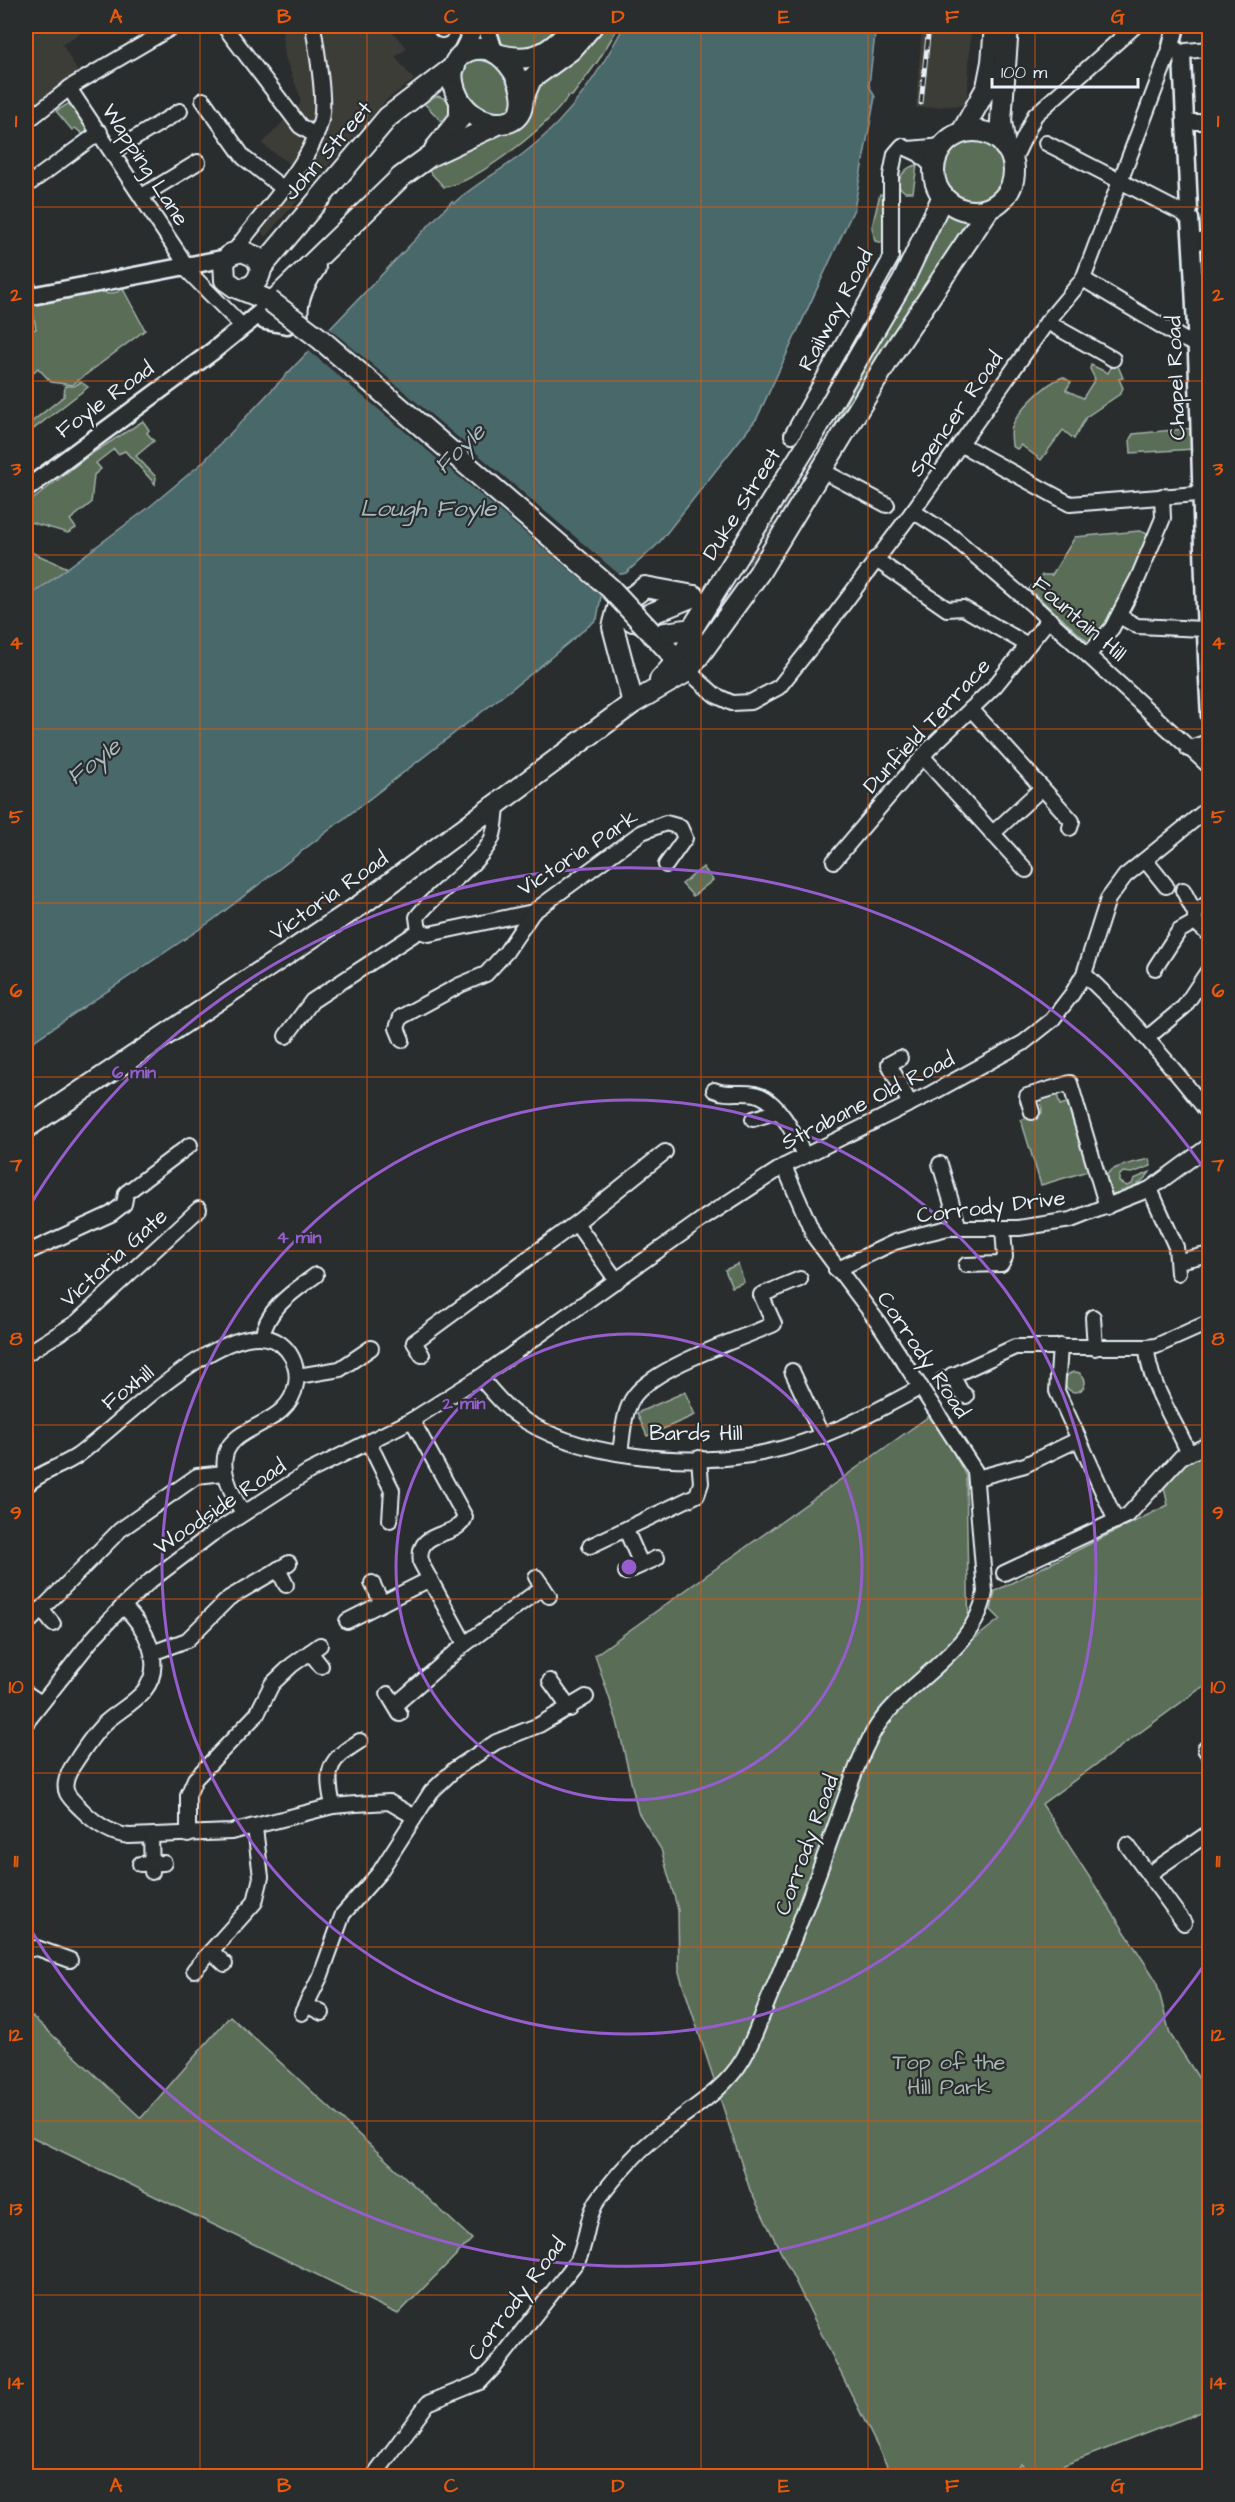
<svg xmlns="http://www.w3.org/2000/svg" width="1235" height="2502" viewBox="0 0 1235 2502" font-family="'Architects Daughter',sans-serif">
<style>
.built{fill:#3d3d39}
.green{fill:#5a6d57;stroke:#a1afa8;stroke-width:1.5}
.water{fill:#49676b;stroke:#899ea3;stroke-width:1.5}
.pier{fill:#2a2d2e}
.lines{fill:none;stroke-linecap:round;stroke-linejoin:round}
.highway-tunnel{stroke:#464a4c;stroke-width:20;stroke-dasharray:20 10;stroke-linecap:butt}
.minor-casing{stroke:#e8f1f8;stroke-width:18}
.major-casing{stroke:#e8f1f8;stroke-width:21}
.highway-casing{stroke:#e8f1f8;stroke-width:24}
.minor{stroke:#2a2d2e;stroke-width:14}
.major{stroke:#2a2d2e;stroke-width:16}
.highway{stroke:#2a2d2e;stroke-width:20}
.rail-casing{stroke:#e8f1f8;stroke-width:5}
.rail{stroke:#2a2d2e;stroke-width:3;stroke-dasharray:9;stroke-linecap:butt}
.highway-bridge-casing{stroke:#e8f1f8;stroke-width:24;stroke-linecap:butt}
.highway-bridge{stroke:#2a2d2e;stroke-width:20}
.grid{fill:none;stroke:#e8590c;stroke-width:1.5;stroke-opacity:0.55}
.ring{fill:none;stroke:#965dcd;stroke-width:3}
.labels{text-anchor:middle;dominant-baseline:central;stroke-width:4.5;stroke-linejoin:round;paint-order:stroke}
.street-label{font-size:22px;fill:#e8f1f8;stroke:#2a2d2e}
.park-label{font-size:22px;fill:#a8b6b0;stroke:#2a2d2e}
.water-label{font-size:24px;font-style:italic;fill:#a8bac0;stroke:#2a2d2e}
.centre{fill:#965dcd;stroke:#2a2d2e;stroke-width:3}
.ring-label{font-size:18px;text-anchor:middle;font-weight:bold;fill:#965dcd;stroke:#2a2d2e;stroke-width:4.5;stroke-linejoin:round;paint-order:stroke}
.neatline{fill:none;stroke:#e8590c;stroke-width:2}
.grid-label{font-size:20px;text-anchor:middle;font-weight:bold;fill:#e8590c}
</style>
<rect width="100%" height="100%" fill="#2a2d2e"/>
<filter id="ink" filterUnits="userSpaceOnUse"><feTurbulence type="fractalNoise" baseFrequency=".0167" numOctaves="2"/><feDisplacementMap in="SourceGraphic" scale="12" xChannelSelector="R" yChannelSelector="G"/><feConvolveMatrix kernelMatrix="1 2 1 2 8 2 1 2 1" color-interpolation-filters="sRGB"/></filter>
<g filter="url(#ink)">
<g class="built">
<polygon points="26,26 77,26 81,33 62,44 79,74 26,109"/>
<polygon points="282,26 387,26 407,48 395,57 414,80 386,100 265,237 262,232 276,212 275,210 305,175 262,144 300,104 301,99 285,57"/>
<polygon points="922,26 971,26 967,105 916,108"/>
</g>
<g class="green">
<polygon points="494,26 569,26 545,46 506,52 499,43"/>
<path d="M600 26H619L598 61 572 96H568C553 123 475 184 444 187L428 170 462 147 484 137 534 84Z"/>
<path d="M474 60C504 61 512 78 515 105 484 136 444 73 474 60Z"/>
<polygon points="438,96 451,101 454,113 444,124 422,101"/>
<polygon points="68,104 78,108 89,129 84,135 75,128 72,130 56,111"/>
<circle cx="973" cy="172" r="32"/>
<path d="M917 165 913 192H905L897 185C901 175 905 167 917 165Z"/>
<polygon points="880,194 884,195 885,243 875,241 872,227"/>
<polygon points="944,207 959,218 974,220 838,426 834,427"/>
<polygon points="122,287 145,330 72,385 51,382 38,368 26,379 26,332 36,329 32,306 104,291 107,294 117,292"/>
<path d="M1091 365 1108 373 1112 366H1118L1123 378 1119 379 1123 388 1120 394 1086 417 1074 439 1063 430 1041 460 1021 445 1017 449 1012 446C1012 441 1010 432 1012 427 1018 410 1046 383 1063 377L1071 382 1066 390 1083 398 1095 379 1090 369Z"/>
<polygon points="81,382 88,387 27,434 28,425 64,396 65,386 74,386"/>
<polygon points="143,421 149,430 147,433 154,441 136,456 156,477 155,484 125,451 118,454 114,449 96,463 101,469 94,475 91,503 70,520 76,528 68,533 26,521 26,505 88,456"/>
<polygon points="1194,428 1194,449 1131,453 1130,439 1133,434"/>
<polygon points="1139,531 1152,535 1130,585 1098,643 1089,643 1029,589 1042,575 1052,575 1075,537"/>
<polygon points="26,550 68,568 26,599"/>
<polygon points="703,867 713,880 693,896 682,884"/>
<polygon points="1056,1091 1060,1105 1067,1103 1088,1171 1041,1185 1021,1120 1042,1113 1041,1098"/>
<path d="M1149 1159 1151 1166 1132 1173 1123 1172 1119 1176V1182L1127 1186 1132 1184 1134 1179 1150 1172C1144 1183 1104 1209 1106 1181 1106 1178 1106 1175 1109 1172 1117 1165 1138 1162 1149 1159Z"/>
<polygon points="738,1264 744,1282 732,1287 725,1270"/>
<circle cx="1075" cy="1382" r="10"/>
<polygon points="685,1392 695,1415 647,1436 637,1413"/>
<polygon points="932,1414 966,1476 969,1643 1000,1619 991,1610 995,1591 1168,1505 1164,1488 1183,1463 1209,1452 1209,1682 1042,1804 1156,1980 1170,2034 1209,2094 1209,2409 1036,2476 1031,2476 1021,2464 1010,2476 892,2476 750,2190 679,1972 678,1910 661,1849 638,1812 617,1721 595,1655"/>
<polygon points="32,2016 141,2118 230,2016 472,2239 398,2314 26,2134 26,2026"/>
</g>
<path class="water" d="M624 26H876L869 85 875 97 854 209 757 418 658 544 626 573 617 575 601 596 597 619 532 673 213 920 26 1046V599L148 508 202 463 452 201 454 203C477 182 505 169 529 149 572 115 599 73 624 26Z"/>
<polygon class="pier" points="329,328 620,575 623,577 603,598 308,350"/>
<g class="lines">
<polyline class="highway-tunnel" points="745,562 788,497"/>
<g class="minor-casing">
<g id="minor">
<polyline points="224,26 300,126 316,136"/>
<polyline points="439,26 442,30"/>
<polyline points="1182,54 1186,51 1210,49"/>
<polyline points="69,88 181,257 183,266 242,326"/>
<polyline points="203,100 244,158 284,189"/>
<polyline points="26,122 72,86 174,26"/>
<polyline points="1186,122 1210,122"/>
<polyline points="1046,143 1186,215"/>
<polyline points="909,149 943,146"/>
<polyline points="112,152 180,111"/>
<polyline points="1012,163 1035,115 1135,26"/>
<polyline points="26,186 100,132"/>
<polyline points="142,196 198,162"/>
<polyline points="1192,244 1210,238"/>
<path d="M234 252C260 213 317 160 322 113 324 90 317 50 313 26"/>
<polyline points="1083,279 1183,339 1197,345"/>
<polyline points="26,281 30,296"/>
<polyline points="1196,298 1210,288"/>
<polyline points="1047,322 1113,359"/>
<polyline points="1197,333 1210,333"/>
<polyline points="792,435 891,258 891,175 895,154 902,146 919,154 935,169"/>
<polyline points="960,444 1070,504 1210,493"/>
<polyline points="821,470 887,505"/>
<polyline points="913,511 953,537 1034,606 1210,767"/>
<polyline points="875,559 947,609 963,608 1028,645"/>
<polyline points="1119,616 1137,626 1204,629"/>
<polyline points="1089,654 1112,628 1138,578 1163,518 1162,496"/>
<polyline points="688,671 715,695 732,703 751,702 779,687 815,642 913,511 1047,322 1083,279 1171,47"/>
<polyline points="971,709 1072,821 1070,828"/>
<polyline points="1188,749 1210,741"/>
<polyline points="923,757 1026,870"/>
<polyline points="992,834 1042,788"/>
<polyline points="1145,860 1166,886"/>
<polyline points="834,861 929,749 994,687 1049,619"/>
<polyline points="1183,890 1195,913"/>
<polyline points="1195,922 1210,936"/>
<polyline points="419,931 429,934 533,912 642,832 666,823 680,827 685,838 666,865"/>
<polyline points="1155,968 1179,931 1195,922 1195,913 1210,901"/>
<path d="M1084 974C1131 1017 1171 1065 1210 1115"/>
<path d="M286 1036 312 1001 419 931 417 917C435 892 482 863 492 838 496 828 496 815 497 805"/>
<polyline points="1147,1038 1184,1007 1210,968"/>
<polyline points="402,1040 397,1028 401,1017 460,985 486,974 506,952 533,912"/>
<polyline points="900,1058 889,1064 910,1104"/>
<path d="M714 1090C727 1096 741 1091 755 1094 778 1099 795 1135 804 1155"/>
<polyline points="1032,1112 1027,1096 1070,1083 1107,1207"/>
<polyline points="753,1119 778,1111"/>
<polyline points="940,1164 959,1228"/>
<polyline points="1150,1189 1176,1247 1178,1273"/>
<polyline points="26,1253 111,1214 124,1204 126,1193 190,1145"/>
<polyline points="1179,1261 1210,1254"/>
<polyline points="966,1265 1001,1264 1005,1257 1003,1228"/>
<polyline points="836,1270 895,1242 923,1234 948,1228 1019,1228 1071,1220 1150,1189 1210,1145"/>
<polyline points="617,1281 576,1223 665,1152"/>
<polyline points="1093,1317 1095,1348"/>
<path d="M262 1337C268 1307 293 1292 316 1275"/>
<polyline points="1060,1346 1057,1391 1116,1521"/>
<path d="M1147 1347C1148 1384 1175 1420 1189 1454"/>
<polyline points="26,1354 77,1322 199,1209"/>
<polyline points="422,1355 414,1342 576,1223"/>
<polyline points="792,1371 822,1436"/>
<polyline points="952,1375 961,1392 966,1396"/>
<polyline points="298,1376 340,1369 371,1348"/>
<path d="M480 1377C490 1389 502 1404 515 1414 575 1458 689 1468 762 1453 820 1442 870 1415 921 1387"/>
<polyline points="943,1380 1015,1347 1147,1347 1156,1346 1210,1322"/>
<path d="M412 1420 465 1517C457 1540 415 1527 421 1563L465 1644"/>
<polyline points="369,1443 392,1490 390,1520"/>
<path d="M620 1453C623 1435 623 1410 635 1395 659 1365 738 1340 774 1324L761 1295 800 1279"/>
<polyline points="977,1478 1025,1465 1079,1439"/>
<path d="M26 1486C39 1472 61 1467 77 1456 115 1430 242 1295 287 1350 295 1360 298 1373 296 1384 286 1444 183 1413 243 1513"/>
<polyline points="626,1530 641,1564"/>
<polyline points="590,1546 697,1495 701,1483 699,1458"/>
<polyline points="278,1569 286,1585"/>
<polyline points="626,1572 657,1558"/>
<polyline points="1004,1573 1128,1515 1181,1457 1210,1444"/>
<polyline points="536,1577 549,1596"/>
<polyline points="372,1583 382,1603"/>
<path d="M123 1606C145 1626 166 1664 144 1691 133 1704 117 1712 105 1723 92 1735 82 1752 72 1767 68 1774 63 1785 67 1793 70 1799 77 1805 82 1810 95 1823 110 1834 129 1836L231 1832 333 1806 356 1804 389 1802 413 1816"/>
<polyline points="41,1609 53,1624"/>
<polyline points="31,1620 120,1530 197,1476 224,1473"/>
<polyline points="347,1621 430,1579"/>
<polyline points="310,1652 321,1666"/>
<polyline points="152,1653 187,1640 229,1598 289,1563"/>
<polyline points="550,1681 570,1709"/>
<polyline points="26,1693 41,1703"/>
<polyline points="388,1694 400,1714"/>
<polyline points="395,1705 465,1644 543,1587"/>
<polyline points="26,1723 94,1637 123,1606 150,1581 212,1534 308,1472 412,1420 480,1377 704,1218 784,1166 932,1093 1023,1043 1052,1020 1072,994 1084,974 1108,899 1125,876 1210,807"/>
<polyline points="1205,1749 1210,1756"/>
<path d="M333 1806C325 1768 328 1761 360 1741"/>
<polyline points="188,1835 188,1795 195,1779 257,1714 272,1684 292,1665 320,1645"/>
<polyline points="151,1836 152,1872"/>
<polyline points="1127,1845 1184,1923"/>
<polyline points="140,1864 164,1863"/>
<polyline points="1149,1874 1210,1832"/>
<polyline points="26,1950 37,1948 70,1960"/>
<polyline points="211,1951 225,1964"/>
<polyline points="194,1970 255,1902 261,1877 255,1828"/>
<polyline points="306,2005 322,2013"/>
<polyline points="302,2013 321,1975 343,1914 379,1873 431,1792 455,1769 496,1742 539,1725 586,1697"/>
<path d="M374 2476 428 2403 480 2382 495 2366 578 2260C588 2239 586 2215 600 2197 616 2176 636 2153 656 2137 685 2112 723 2093 743 2059 754 2040 761 2017 770 1996 794 1940 815 1884 835 1827 847 1795 857 1761 874 1731 903 1682 977 1651 985 1592L975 1471 878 1322 815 1238 784 1166"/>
</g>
</g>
<g class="major-casing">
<g id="major">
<polyline points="486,26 494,51"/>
<path d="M1176 26 1171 47 1182 54 1189 210 1186 215 1190 219C1202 385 1200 551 1210 716"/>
<polyline points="459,58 475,26"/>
<polyline points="26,297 227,258"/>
<polyline points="265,321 287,325"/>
<polyline points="26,489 213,351 266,308"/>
</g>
</g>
<g class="highway-casing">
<g id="highway">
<path d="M486 49C520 57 543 126 496 123 449 120 432 44 486 49Z"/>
<path d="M500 55C535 64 552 51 574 26"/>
<polyline points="523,98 531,79 571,50 592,26"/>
<circle cx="974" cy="171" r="40"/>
<polyline points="962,132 987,87 992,62 995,26"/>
<polyline points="1005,147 1001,121 1008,26"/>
<polyline points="435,149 460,118 460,102"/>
<polyline points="261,268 388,117 455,66"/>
<path d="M241 289C253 287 259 281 261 269L256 257 242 251 231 254 224 262 225 280 235 287 270 301"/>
<polyline points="272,313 266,308 401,177 430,156 498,124"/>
<path d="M298 319C295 301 305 282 315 268"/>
<polyline points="625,616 633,621 694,596"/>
<polyline points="651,632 686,669"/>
<polyline points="653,635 692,629"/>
<path d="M660 680C671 667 694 647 692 629L807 445 903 281 943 196"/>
<polyline points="633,703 613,627 620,601 633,596 645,587 694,596"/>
<polyline points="26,1128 362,904 633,703 688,671 759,573 893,352 988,210"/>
</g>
</g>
<use href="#minor" class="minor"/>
<use href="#major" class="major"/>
<use href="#highway" class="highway"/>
<g class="rail-casing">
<polyline id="rail" points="921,103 929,26"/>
</g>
<use href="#rail" class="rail"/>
<g class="highway-bridge-casing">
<polyline id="highway-bridge" points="270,301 319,338 610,588 651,632"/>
</g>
<use href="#highway-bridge" class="highway-bridge"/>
</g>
</g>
<path class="grid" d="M200 26V2476M367 26V2476M534 26V2476M701 26V2476M868 26V2476M1035 26V2476M26 207H1210M26 381H1210M26 555H1210M26 729H1210M26 903H1210M26 1077H1210M26 1251H1210M26 1425H1210M26 1599H1210M26 1773H1210M26 1947H1210M26 2121H1210M26 2295H1210"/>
<g class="ring">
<circle cx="629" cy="1567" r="233"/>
<circle cx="629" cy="1567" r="467"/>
<path d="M1209 1958A700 700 0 0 1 26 1922M26 1212A700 700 0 0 1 1209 1176"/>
</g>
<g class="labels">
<g class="street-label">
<text transform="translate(328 151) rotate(-49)">John Street</text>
<text transform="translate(145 165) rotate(57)">Wapping Lane</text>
<text transform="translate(836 310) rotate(-62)">Railway Road</text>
<text transform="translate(1176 378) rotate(-92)">Chapel Road</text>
<text transform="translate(105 400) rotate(-36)">Foyle Road</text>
<text transform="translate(956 414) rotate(-55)">Spencer Road</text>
<text transform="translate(742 504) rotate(-58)">Duke Street</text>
<text transform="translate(1079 619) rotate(41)">Fountain Hill</text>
<text transform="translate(927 726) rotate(-47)">Dunfield Terrace</text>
<text transform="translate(578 853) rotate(-33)">Victoria Park</text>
<text transform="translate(329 896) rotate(-35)">Victoria Road</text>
<text transform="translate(868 1101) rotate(-27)">Strabane Old Road</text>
<text transform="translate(991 1207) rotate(-7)">Corrody Drive</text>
<text transform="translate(114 1258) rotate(-42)">Victoria Gate</text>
<text transform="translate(923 1355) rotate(56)">Corrody Road</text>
<text transform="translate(128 1388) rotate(-38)">Foxhill</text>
<text x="696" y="1433">Bards Hill</text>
<text transform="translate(220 1507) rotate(-34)">Woodside Road</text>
<text transform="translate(807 1845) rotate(-70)">Corrody Road</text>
<text transform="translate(517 2299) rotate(-53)">Corrody Road</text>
</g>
<g class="park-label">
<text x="949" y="2062">Top of the<tspan x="949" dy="25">Hill Park</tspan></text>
</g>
<g class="water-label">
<text transform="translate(460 449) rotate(-44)">Foyle</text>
<text x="428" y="509">Lough Foyle</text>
<text transform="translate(94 762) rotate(-37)">Foyle</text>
</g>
</g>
<circle cx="629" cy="1567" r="9" class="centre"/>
<g class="ring-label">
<text x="134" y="1078">6 min</text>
<text x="299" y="1243">4 min</text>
<text x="464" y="1409">2 min</text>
</g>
<rect width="1235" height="2502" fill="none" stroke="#2a2d2e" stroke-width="66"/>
<path d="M992 78v9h146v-9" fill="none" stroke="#e8f1f8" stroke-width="3"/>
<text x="1001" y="78" font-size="18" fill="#e8f1f8" stroke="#2a2d2e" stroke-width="4.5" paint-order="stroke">100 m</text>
<rect x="33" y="33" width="1169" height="2436" class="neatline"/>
<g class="grid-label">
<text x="116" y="23">A</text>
<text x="284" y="23">B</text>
<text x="451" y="23">C</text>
<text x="618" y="23">D</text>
<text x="784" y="23">E</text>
<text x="952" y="23">F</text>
<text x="1118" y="23">G</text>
<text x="16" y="127">1</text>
<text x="1218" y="127">1</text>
<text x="16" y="301">2</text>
<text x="1218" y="301">2</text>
<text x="16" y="475">3</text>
<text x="1218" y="475">3</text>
<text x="16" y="649">4</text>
<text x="1218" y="649">4</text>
<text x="16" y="823">5</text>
<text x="1218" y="823">5</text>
<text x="16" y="997">6</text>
<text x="1218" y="997">6</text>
<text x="16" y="1171">7</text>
<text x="1218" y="1171">7</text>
<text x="16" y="1345">8</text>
<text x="1218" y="1345">8</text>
<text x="16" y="1519">9</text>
<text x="1218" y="1519">9</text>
<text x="16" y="1693">10</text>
<text x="1218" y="1693">10</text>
<text x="16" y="1867">11</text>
<text x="1218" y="1867">11</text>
<text x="16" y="2041">12</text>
<text x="1218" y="2041">12</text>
<text x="16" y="2215">13</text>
<text x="1218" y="2215">13</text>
<text x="16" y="2389">14</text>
<text x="1218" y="2389">14</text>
<text x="116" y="2492">A</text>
<text x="284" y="2492">B</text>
<text x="451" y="2492">C</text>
<text x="618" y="2492">D</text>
<text x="784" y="2492">E</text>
<text x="952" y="2492">F</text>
<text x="1118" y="2492">G</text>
</g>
</svg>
